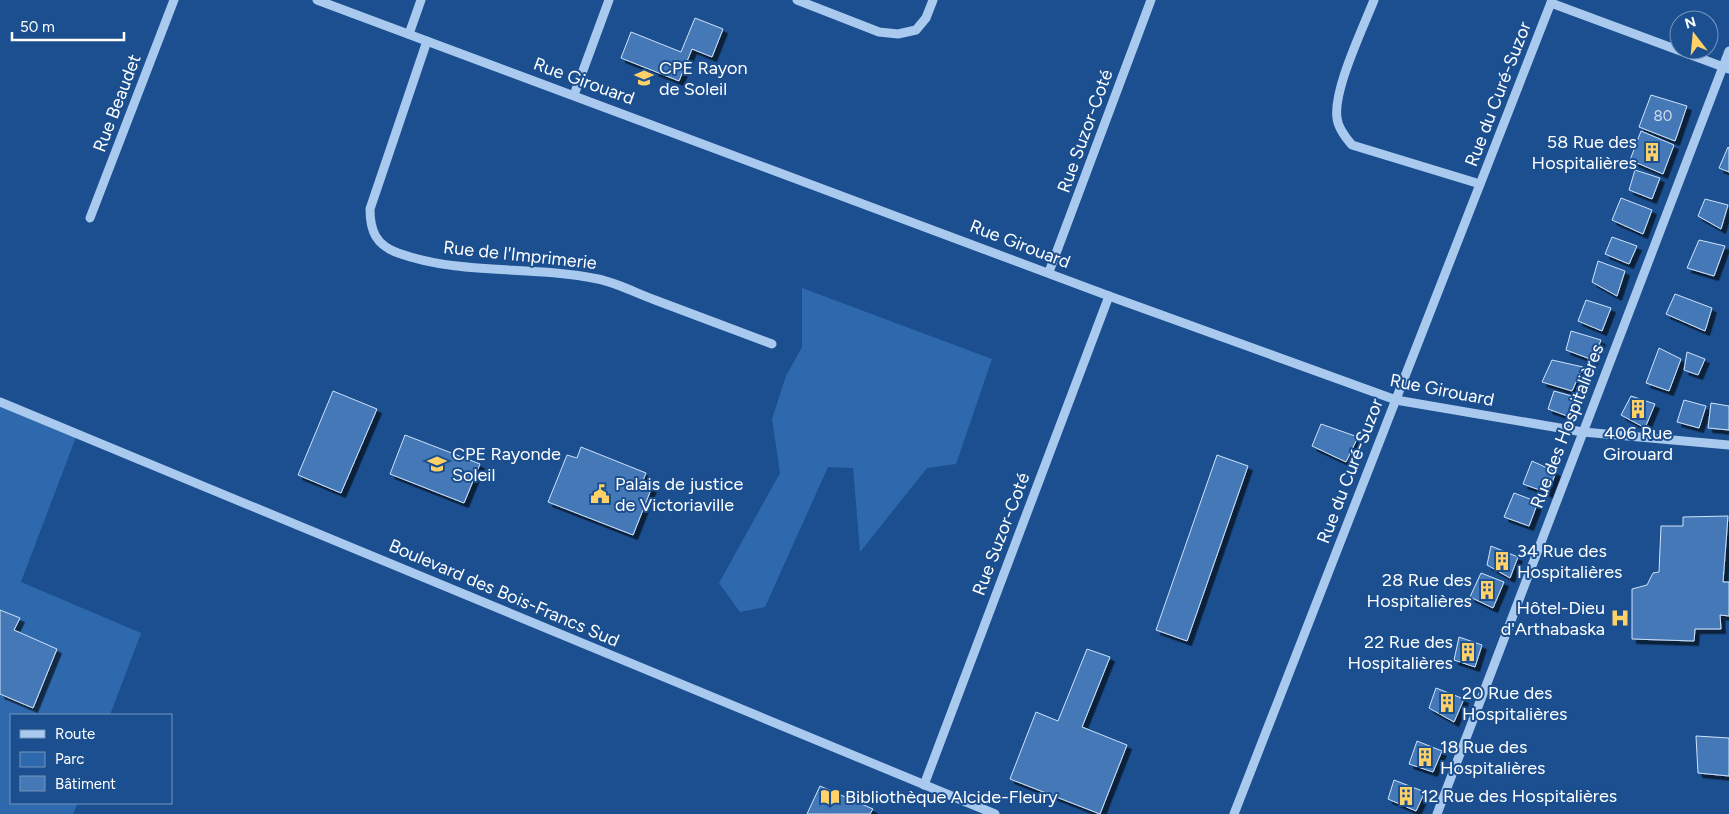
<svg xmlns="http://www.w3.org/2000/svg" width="1729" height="814" viewBox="0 0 1729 814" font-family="Figtree,sans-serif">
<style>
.green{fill:#2e69ad}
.building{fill:#4478b7;stroke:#cfe3fa;filter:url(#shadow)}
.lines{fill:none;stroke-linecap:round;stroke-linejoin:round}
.minor{stroke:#a9c9ee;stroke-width:9}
.labels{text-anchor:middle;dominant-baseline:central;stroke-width:4;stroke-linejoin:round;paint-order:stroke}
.number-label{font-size:15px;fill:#d0dded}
.poi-label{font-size:18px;fill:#fff;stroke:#1b4f8f;text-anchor:start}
.street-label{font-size:18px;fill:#fff;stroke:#1b4f8f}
</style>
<defs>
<filter id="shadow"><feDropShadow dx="4.5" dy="4.5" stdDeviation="0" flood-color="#0009"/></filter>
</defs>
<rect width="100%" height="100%" fill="#1b4f8f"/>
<g class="green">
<polygon points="802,288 992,359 956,464 927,468 860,552 853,468 828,467 765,607 740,612 719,583 780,473 772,419 786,376 802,347"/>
<polygon points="0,405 76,437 21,582 141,633 110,715 11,715 11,803 78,803 73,814 0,814"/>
</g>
<g class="building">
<polygon points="695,18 723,29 712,57 692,49 679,81 621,58 631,32 681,52"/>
<polygon points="1651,95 1687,106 1675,141 1639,127"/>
<polygon points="1641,131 1674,145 1663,174 1630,160"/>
<polygon points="1728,147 1729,148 1729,172 1719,168"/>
<polygon points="1635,170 1660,178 1652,199 1629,190"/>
<polygon points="1621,198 1652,210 1643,234 1612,220"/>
<polygon points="1705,199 1728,205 1721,229 1698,216"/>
<polygon points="1612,237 1637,246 1629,264 1605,254"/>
<polygon points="1699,240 1725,246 1714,276 1687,268"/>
<polygon points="1598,261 1625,271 1617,296 1592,282"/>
<polygon points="1675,294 1712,308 1705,331 1666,314"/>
<polygon points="1586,300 1611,308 1602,331 1578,321"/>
<polygon points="1571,331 1601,340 1593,360 1566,350"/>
<polygon points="1659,348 1681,359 1669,391 1646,383"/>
<polygon points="1687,352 1705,359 1698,375 1684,370"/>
<polygon points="1552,360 1583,367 1572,391 1542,382"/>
<polygon points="333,391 377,409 341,493 298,475"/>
<polygon points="1554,391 1579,398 1570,417 1548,409"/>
<polygon points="1631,396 1655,404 1645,428 1621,415"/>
<polygon points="1684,400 1706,406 1699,428 1677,422"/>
<polygon points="1711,403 1729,406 1729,430 1708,428"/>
<polygon points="1321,424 1358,437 1346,462 1312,446"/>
<polygon points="405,435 480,464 464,503 390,474"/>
<polygon points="581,447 646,473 642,483 652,487 633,535 548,502 567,455 577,458"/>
<polygon points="1217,455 1248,466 1187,641 1156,630"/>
<polygon points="1532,461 1556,472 1548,493 1523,484"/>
<polygon points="1514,493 1538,502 1529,526 1504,517"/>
<polygon points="1728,516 1723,582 1729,582 1729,616 1720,615 1721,629 1695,629 1694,641 1632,639 1632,589 1647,585 1653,573 1659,572 1661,526 1683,526 1683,517"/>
<polygon points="1491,546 1518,557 1510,578 1487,565"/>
<polygon points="1481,573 1504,582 1493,608 1470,597"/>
<polygon points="0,610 20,618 14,630 57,649 33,708 0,694"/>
<polygon points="1459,637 1482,645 1475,667 1454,660"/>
<polygon points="1087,649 1110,657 1082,727 1127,745 1100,814 1010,779 1036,712 1058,721"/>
<polygon points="1436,688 1464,699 1454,722 1429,708"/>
<polygon points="1696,736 1729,738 1729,776 1698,773"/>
<polygon points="1417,741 1442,751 1433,772 1409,764"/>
<polygon points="1394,780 1425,792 1416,811 1388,799"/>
<polygon points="820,786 873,809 870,814 807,814"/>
</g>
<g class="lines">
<g class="minor">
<polyline points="317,0 1109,296 1396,400 1583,432 1729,445"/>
<polyline points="797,0 879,32 898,34 916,30 926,18 933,0"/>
<path d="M1374 0C1363 28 1333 90 1337 118 1338 128 1345 137 1352 145L1480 184"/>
<polyline points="1551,3 1729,69"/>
<polyline points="409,34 421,0"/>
<path d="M427 41 370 209C370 231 376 245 398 253 462 276 532 265 598 279 617 283 636 293 655 300 694 315 733 329 772 344"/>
<polyline points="574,95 609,0"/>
<polyline points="90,218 174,0"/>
<polyline points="1049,272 1151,0"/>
<polyline points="0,402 995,814"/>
<polyline points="924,785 1109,296"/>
<polyline points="1234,814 1552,0"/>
<polyline points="1437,814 1729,51"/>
</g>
</g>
<defs>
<g id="school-bare" transform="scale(1.5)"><path d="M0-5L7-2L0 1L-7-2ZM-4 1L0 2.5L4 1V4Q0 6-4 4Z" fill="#ffd166" stroke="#1b4f8f" stroke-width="2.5" paint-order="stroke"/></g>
<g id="building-bare" transform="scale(1.5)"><path d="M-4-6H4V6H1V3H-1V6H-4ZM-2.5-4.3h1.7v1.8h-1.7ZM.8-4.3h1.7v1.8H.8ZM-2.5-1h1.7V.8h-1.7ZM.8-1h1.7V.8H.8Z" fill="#ffd166" stroke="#1b4f8f" stroke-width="2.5" paint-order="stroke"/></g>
<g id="civic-bare" transform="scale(1.5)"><path d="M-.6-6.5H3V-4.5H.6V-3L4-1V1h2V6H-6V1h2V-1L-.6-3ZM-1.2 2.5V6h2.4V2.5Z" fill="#ffd166" stroke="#1b4f8f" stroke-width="2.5" paint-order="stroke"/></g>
<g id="hospital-bare" transform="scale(1.5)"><path d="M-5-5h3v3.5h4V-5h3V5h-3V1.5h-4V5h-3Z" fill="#ffd166" stroke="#1b4f8f" stroke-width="2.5" paint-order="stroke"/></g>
<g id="library-bare" transform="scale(1.5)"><path d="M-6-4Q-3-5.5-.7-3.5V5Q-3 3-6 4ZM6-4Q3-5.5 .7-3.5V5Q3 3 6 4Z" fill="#ffd166" stroke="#1b4f8f" stroke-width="2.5" paint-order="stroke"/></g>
</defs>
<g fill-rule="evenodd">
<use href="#school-bare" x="644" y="78"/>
<use href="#building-bare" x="1652" y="152"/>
<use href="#building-bare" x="1638" y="409"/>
<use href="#school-bare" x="437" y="464"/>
<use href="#civic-bare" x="600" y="494"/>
<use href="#building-bare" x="1502" y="561"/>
<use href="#building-bare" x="1487" y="590"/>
<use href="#hospital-bare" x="1620" y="618"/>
<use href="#building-bare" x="1468" y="652"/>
<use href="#building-bare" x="1447" y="703"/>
<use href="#building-bare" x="1425" y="757"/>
<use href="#building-bare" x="1406" y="796"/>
<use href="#library-bare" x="830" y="797"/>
</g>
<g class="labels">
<g class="number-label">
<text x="1663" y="116">80</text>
</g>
<g class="poi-label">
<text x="659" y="68">CPE Rayon<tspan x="659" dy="21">de Soleil</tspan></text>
<text x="1637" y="142" text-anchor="end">58 Rue des<tspan x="1637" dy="21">Hospitalières</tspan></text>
<text x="1638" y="433" text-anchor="middle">406 Rue<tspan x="1638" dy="21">Girouard</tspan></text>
<text x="452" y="454">CPE Rayonde<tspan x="452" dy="21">Soleil</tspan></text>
<text x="615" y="484">Palais de justice<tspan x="615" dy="21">de Victoriaville</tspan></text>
<text x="1517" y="551">34 Rue des<tspan x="1517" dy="21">Hospitalières</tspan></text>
<text x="1472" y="580" text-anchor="end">28 Rue des<tspan x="1472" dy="21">Hospitalières</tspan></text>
<text x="1605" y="608" text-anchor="end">Hôtel-Dieu<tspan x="1605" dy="21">d'Arthabaska</tspan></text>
<text x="1453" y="642" text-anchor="end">22 Rue des<tspan x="1453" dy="21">Hospitalières</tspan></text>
<text x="1462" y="693">20 Rue des<tspan x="1462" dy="21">Hospitalières</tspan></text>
<text x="1440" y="747">18 Rue des<tspan x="1440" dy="21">Hospitalières</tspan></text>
<text x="1421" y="796">12 Rue des Hospitalières</text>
<text x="845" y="797">Bibliothèque Alcide-Fleury</text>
</g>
<g class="street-label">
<text transform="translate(584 81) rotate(20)">Rue Girouard</text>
<text transform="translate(1498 94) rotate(-69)">Rue du Curé-Suzor</text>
<text transform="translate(117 103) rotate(-69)">Rue Beaudet</text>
<text transform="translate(1085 131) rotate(-70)">Rue Suzor-Coté</text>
<text transform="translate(1020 244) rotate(21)">Rue Girouard</text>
<text transform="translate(520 255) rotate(6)">Rue de l'Imprimerie</text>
<text transform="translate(1442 390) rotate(11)">Rue Girouard</text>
<text transform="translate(1567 426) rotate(-69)">Rue des Hospitalières</text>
<text transform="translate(1350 471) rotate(-69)">Rue du Curé-Suzor</text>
<text transform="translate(1001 534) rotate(-69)">Rue Suzor-Coté</text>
<text transform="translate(504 593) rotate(23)">Boulevard des Bois-Francs Sud</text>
</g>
</g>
<rect x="10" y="714" width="162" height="90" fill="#1b4f8f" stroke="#7695bc"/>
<rect x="20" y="730" width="25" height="8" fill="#a9c9ee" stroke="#7695bc"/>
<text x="55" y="739" font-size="15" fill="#ffffff">Route</text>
<rect x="20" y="752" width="25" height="15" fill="#2e69ad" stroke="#7695bc"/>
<text x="55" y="764" font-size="15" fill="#ffffff">Parc</text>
<rect x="20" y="776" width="25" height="15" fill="#4478b7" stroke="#7695bc"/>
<text x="55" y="789" font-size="15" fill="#ffffff">Bâtiment</text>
<g transform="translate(1694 35) rotate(344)"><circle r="24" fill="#1b4f8f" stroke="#7695bc"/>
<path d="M0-4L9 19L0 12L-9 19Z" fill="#ffd166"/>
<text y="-8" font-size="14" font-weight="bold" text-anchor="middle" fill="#ffffff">N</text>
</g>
<path d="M12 32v8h112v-8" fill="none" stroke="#ffffff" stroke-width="2.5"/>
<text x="20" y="32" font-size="15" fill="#ffffff" stroke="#1b4f8f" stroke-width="4" paint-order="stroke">50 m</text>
</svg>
